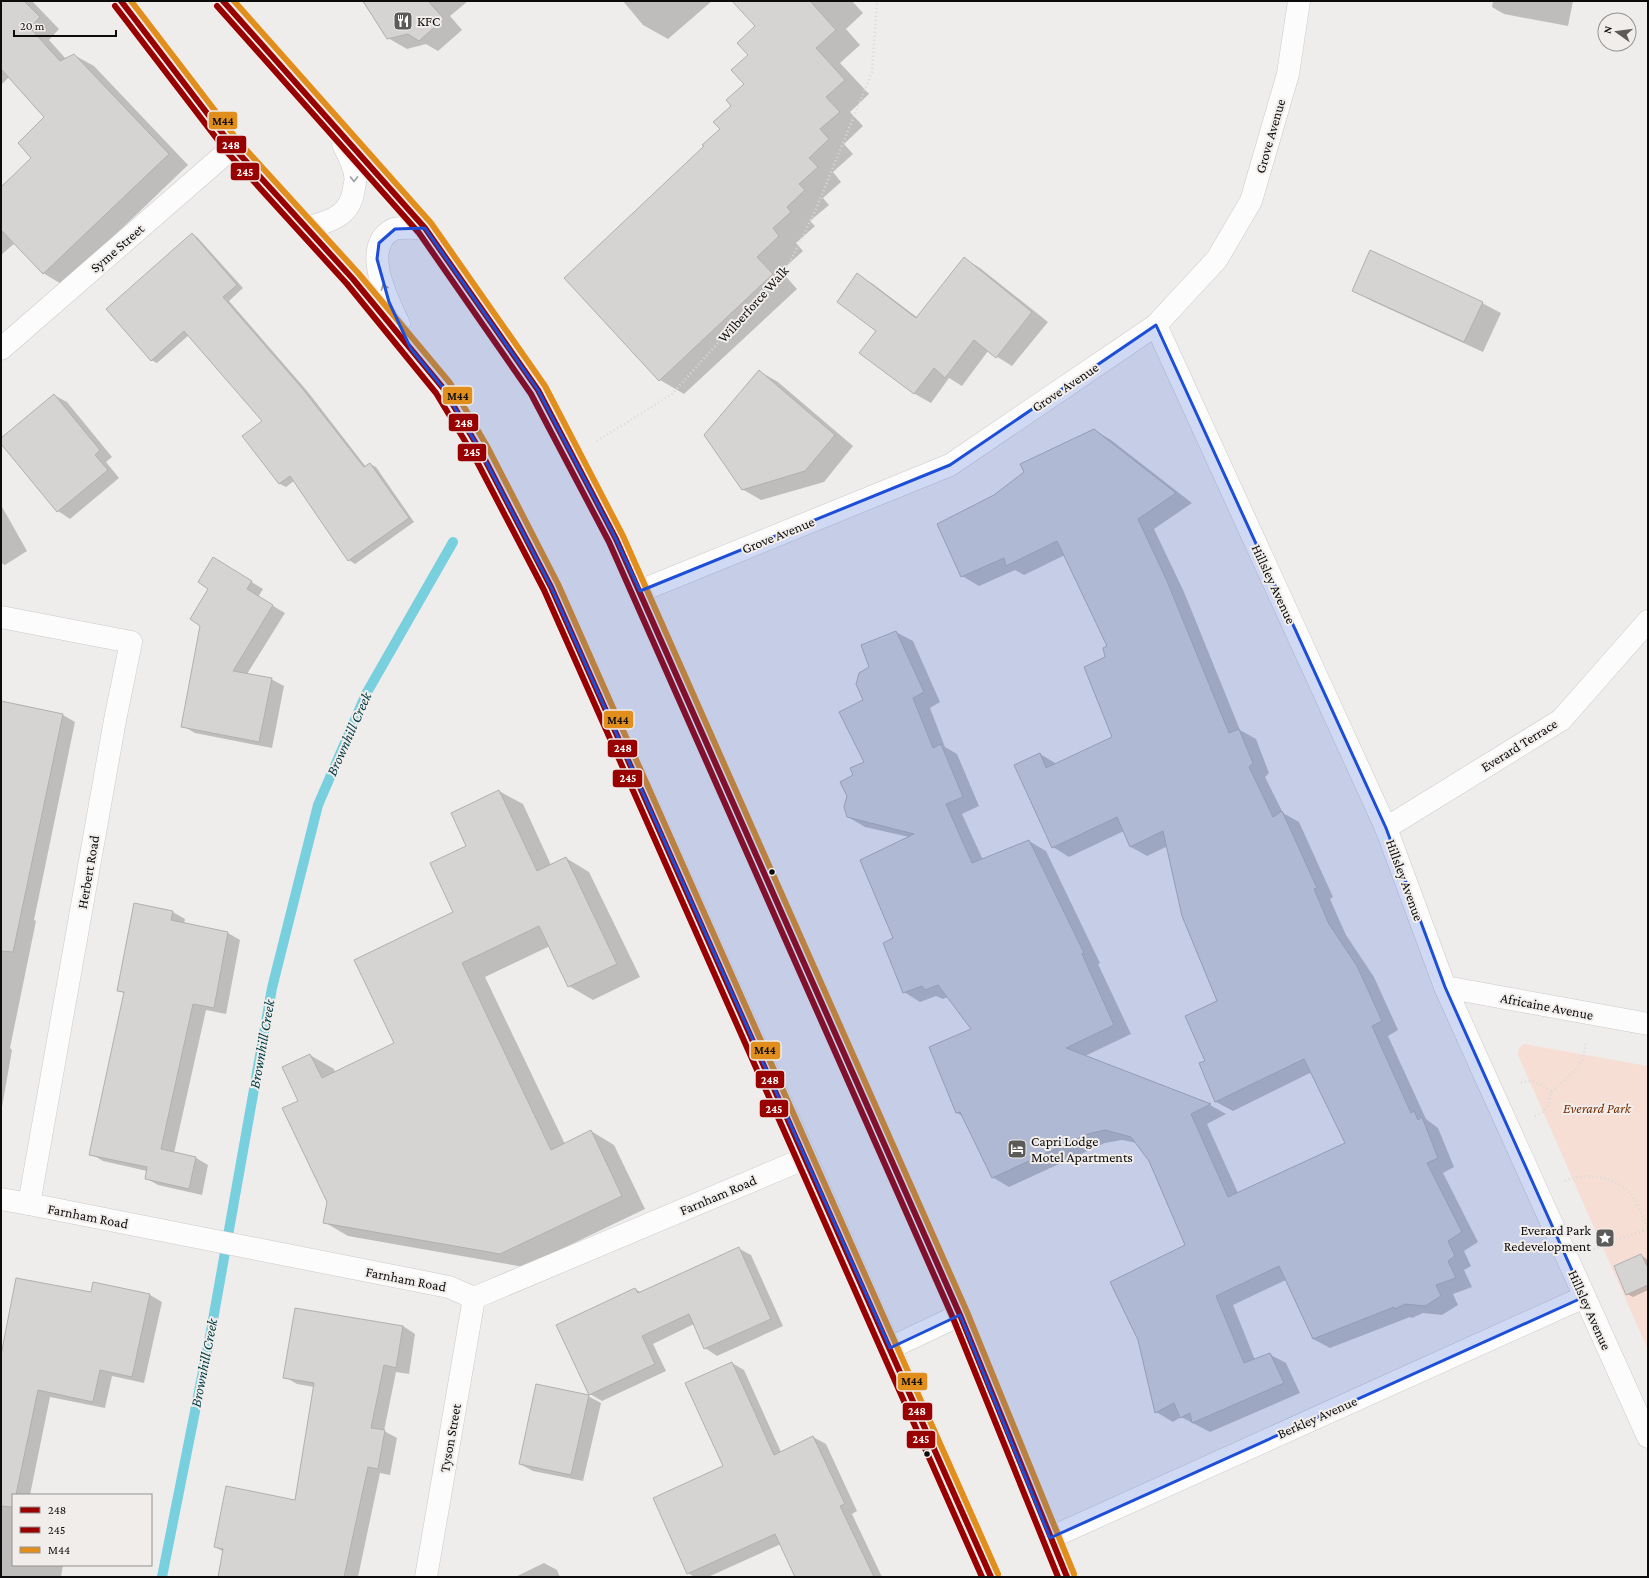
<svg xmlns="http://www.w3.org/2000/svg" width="1649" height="1578" viewBox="0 0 1649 1578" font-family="'Crimson Pro',serif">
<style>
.green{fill:#f6ded4}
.shadow{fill:#0003}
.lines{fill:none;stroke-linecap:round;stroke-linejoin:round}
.stream{stroke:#78d0de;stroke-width:10}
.building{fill:#d5d4d3;stroke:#b1b0af}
.minor-casing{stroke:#cbc9c9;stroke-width:23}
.highway-casing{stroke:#cbc9c9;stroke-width:23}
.path{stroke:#dad9d8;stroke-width:2.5;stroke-dasharray:1 3;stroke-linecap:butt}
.minor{stroke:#fdfcfc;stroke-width:22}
.highway{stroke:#fdfcfc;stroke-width:22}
.bus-1-casing{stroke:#f0edeb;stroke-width:9}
.bus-2-casing{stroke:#f0edeb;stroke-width:9}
.bus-3-casing{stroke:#f0edeb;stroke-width:9}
.bus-1{stroke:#900;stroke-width:6}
.bus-2{stroke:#900;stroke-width:6}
.bus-3{stroke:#e18e1c;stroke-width:6}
.oneway{stroke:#9d9c9c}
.marked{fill:#1d4ed8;fill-opacity:0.2;stroke:#1d4ed8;stroke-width:3;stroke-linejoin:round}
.bus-dot{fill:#0d0c0c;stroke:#f0edeb;stroke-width:1.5}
.labels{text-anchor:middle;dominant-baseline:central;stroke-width:4;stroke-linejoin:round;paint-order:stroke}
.poi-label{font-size:14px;fill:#0d0c0c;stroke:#f0edeb;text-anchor:start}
.street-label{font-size:14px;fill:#0d0c0c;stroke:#f0edeb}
.park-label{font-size:14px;font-style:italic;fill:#782f04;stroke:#f0edeb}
.water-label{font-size:15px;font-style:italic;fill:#003b44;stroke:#f0edeb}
.line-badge{stroke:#f0edeb;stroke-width:1.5}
.badge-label{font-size:11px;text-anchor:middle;font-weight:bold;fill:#fff}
.pale-badge-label{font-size:11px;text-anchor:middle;font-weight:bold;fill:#111}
</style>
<rect width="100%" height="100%" fill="#efedec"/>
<polygon class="green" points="1524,1044 1648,1066 1648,1350 1518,1055 1519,1048"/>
<g class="shadow">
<polygon points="1,1 32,1 59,29 49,40 66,59 74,55 94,66 188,165 63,285 43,273 15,243 1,255 1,188 33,158 46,118 9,77 1,85"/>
<polygon points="362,1 468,1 450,16 462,30 438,51 426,44 407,49 388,38"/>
<polygon points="623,1 712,1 668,39 643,25"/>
<polygon points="755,1 852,1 863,13 846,29 860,45 840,63 869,94 850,112 863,126 844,144 853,154 833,172 841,182 823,198 829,205 810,221 815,226 796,243 803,251 781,271 797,289 684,394 660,380 705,146 721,129 745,84 749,55 756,27"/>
<polygon points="1493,1 1573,1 1568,26 1504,14 1492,7"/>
<polygon points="193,234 198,238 243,288 229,301 308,392 366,467 370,464 376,467 414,522 355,564 349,560 294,481 286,487 280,484 244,437 263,421 189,335 157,363 151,360"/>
<polygon points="965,259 980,268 1048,322 1012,366 988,351 962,386 949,378 931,403 915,394 861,353 877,331 857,275 873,284 918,318"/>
<polygon points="1353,290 1482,303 1501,313 1483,352 1372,301"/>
<polygon points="759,371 778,382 853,446 824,482 761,500 742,489"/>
<polygon points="54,395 67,402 112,457 106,462 119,478 70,519 58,511 1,443 1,439"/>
<polygon points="1094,430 1111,440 1192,503 1154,529 1184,592 1240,730 1256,739 1269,773 1265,777 1283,813 1299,822 1333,897 1330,899 1346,935 1374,977 1398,1030 1388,1036 1426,1119 1438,1128 1454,1167 1443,1173 1478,1242 1464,1251 1471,1266 1464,1270 1472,1287 1453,1294 1458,1305 1442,1315 1423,1313 1412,1318 1410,1317 1330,1348 1313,1339 1286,1280 1233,1305 1255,1360 1269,1354 1286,1363 1300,1393 1210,1432 1181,1417 1173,1422 1156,1412 1139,1340 1186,1246 1150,1160 1137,1143 1122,1140 1105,1143 1009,1187 992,1177 964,1117 957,1113 973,1030 948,997 943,999 936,996 920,1002 904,992 909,837 865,827 848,817 854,775 865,763 864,701 870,667 896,632 913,641 940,702 930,708 945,747 957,754 979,806 962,814 983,860 1029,841 1046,851 1100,963 1098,964 1131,1034 1085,1056 1210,1105 1226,1114 1207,1124 1238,1193 1347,1143 1312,1072 1233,1111 1216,1102 1201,1064 1206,1061 1218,1002 1168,846 1147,856 1131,847 1124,831 1069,857 1053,847 1040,754 1057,764 1114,737 1106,657 1108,646 1065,555 1024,575 1015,570 979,586 962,576 995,495"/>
<polygon points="1,505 27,551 5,565 1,563"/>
<polygon points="225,566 263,589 258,597 285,613 247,674 271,679 284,686 272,748 195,733 183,726 210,588"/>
<polygon points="1,702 63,715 75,722 34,920 36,921 10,1048 12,1050 1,1113"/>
<polygon points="499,791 523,804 551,865 566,858 589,872 640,977 593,1000 569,986 550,946 485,977 565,1144 591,1131 614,1145 645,1209 524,1267 348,1236 324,1222 328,1202 300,1101 310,1055 334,1069 335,1072 395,1044 454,912 468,846"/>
<polygon points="173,912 185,919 184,924 228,933 240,940 226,1014 206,1010 174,1153 196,1158 208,1165 202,1195 158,1185 146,1178 147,1171 103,1161 91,1154 125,994 118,990"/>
<polygon points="738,1248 751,1255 783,1326 717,1356 705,1348 694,1324 653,1344 666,1371 602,1401 590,1394 635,1289 642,1293"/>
<polygon points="1641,1255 1648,1260 1648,1290 1633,1297 1627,1294"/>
<polygon points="94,1283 150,1295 162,1302 144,1383 112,1376 105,1408 50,1397 30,1495 13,1495 13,1565 63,1565 61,1577 1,1577 1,1360 92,1293"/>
<polygon points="296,1309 403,1326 415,1334 409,1374 396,1372 384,1431 397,1438 390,1475 380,1473 358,1577 220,1577 224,1552 215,1547 295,1501 314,1387 297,1384 285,1377"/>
<polygon points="732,1363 744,1370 781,1452 813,1437 826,1444 857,1511 852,1514 882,1577 796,1577 781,1544 708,1577 694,1577 688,1573 725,1467"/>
<polygon points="588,1396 601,1403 583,1481 533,1471 520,1464"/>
<polygon points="544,1563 557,1570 560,1577 515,1577"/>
</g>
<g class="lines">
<polyline class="stream" points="162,1577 211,1331 272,988 318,805 366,694 453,542"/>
</g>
<g class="building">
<polygon points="1,1 24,1 40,17 30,28 60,61 74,54 169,154 43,274 1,230 1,187 31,158 18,143 44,117 1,69"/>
<polygon points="363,1 428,1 444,19 419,41 408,34 387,39"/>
<polygon points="732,1 810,1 836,30 816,48 845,80 826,97 840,112 820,129 829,139 809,158 818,167 799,184 805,190 787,207 791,212 773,228 779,236 757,257 773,274 659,381 564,278 704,146 702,145 720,129 713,122 731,106 726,100 744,84 731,70 748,55 737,43 755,26"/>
<polygon points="192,233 237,285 223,297 302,388 364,467 370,463 409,518 348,561 290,476 279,484 242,436 262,421 184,331 151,361 106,309"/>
<polygon points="1370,250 1483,302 1464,342 1352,291"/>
<polygon points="964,257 1032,312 996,358 974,340 945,378 934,368 914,394 859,353 876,331 837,302 857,273 916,318"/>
<polygon points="759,370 835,435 805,471 742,490 704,435"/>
<polygon points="54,394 100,450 95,455 108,470 57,512 1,444 1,438"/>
<polygon points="1094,429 1176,493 1138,519 1167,581 1229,733 1239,729 1253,763 1249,767 1273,817 1282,811 1317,888 1314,889 1329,924 1357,966 1382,1021 1372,1026 1411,1113 1414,1111 1418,1120 1422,1117 1438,1158 1427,1163 1462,1232 1448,1241 1455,1256 1448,1261 1456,1278 1436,1285 1441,1296 1425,1306 1405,1304 1395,1309 1394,1307 1313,1339 1279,1266 1216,1296 1244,1363 1270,1353 1284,1383 1192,1423 1190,1413 1180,1418 1174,1403 1155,1413 1138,1340 1110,1282 1185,1245 1149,1161 1131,1137 1105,1130 1088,1134 992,1178 960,1112 956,1113 929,1047 971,1029 938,985 925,990 922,986 903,993 883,943 893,938 860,860 914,834 847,817 844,807 847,796 840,782 853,775 850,768 864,762 839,712 863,700 856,684 859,673 869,667 861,645 896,631 924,692 913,698 933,748 941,744 963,797 946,804 972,863 1029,840 1084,953 1082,954 1114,1025 1066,1048 1211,1104 1191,1114 1228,1197 1345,1143 1304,1059 1215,1102 1199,1063 1205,1061 1185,1016 1217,1001 1182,916 1163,831 1130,847 1117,817 1052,848 1014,765 1040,753 1046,768 1112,737 1084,667 1105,657 1103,648 1107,646 1057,541 1006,566 1004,558 961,577 937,524 994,495 1024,472 1020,464"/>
<polygon points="213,557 252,581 247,589 273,605 233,671 272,678 259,742 181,727 200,626 190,619 208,589 198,582"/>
<polygon points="1,701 63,714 13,952 1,951"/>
<polygon points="499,790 537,871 566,857 617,964 568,987 539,926 462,963 551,1150 591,1130 622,1196 500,1254 323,1223 327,1202 282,1108 298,1101 282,1067 310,1054 322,1078 394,1043 354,960 453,912 430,863 466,846 451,813"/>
<polygon points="134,903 173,911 171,920 228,932 214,1008 193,1004 161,1149 196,1157 189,1189 145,1179 147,1167 89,1155 124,992 117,991"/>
<polygon points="739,1247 771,1319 704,1349 689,1314 642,1336 655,1364 589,1395 556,1325 635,1288 638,1293"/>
<polygon points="1641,1254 1648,1268 1648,1285 1626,1295 1614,1266"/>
<polygon points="16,1278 91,1292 93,1282 150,1294 132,1377 100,1370 93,1402 38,1390 16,1495 13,1495 13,1507 1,1506 1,1355"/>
<polygon points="295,1308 403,1326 396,1368 384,1365 371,1428 385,1430 378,1469 368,1467 344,1577 218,1577 223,1549 214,1547 226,1486 295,1500 314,1383 283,1378"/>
<polygon points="732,1362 774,1455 813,1436 845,1504 840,1506 874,1577 795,1577 775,1534 687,1574 653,1498 723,1466 685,1383"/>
<polygon points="536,1384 589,1395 571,1475 519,1464"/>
</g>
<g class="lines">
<g class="minor-casing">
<g id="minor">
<polyline points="1156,325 1386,828 1445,987 1648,1437"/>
<polyline points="1,349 233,147"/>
<polyline points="640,591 950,465 1156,325 1217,259 1251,201 1288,74 1299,1"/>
<polyline points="1,617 131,642 115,720 29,1204 1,1199"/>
<polyline points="1386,828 1561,720 1648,621"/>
<polyline points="1445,987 1648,1024"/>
<polyline points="29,1204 449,1287 474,1298 806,1158"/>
<polyline points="1050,1538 1584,1297"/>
<polyline points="426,1577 474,1298"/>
</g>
</g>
<g class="highway-casing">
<g id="highway">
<polyline points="121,1 233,147 353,279 443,388 481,452 551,587 806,1158 991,1577"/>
<polyline points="223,1 425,228 538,390 616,539 960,1315 1050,1538 1067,1577"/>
<path d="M306 228C331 221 351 216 354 188 355 184 356 179 355 175 354 165 347 153 343 144"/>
<path d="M399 324C388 301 359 245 394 229 400 227 417 228 425 228"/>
<polyline points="890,1348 960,1315"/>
</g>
</g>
<g class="path">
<polyline points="597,441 672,394 789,264 816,209 872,72 877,1"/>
<path d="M1521 1083C1532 1078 1542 1085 1551 1092"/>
<polyline points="1535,1116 1542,1113 1549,1104 1551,1092 1576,1069 1583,1059 1586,1042"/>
<path d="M1565 1181C1586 1172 1613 1176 1629 1192 1635 1197 1644 1220 1648 1228"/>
<polyline points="1594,1249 1621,1238 1648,1229"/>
</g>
<use href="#minor" class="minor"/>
<use href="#highway" class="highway"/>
<g class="bus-1-casing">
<g id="bus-1">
<polyline points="121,1 233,147 353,279 443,388 481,452 551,587 991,1577"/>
<polyline points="223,1 425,228 538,390 616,539 960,1315 1067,1577"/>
</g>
</g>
<g class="bus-2-casing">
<g id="bus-2">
<polyline points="115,6 227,152 347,284 436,393 474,456 544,590 982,1577"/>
<polyline points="217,6 419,233 531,394 609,542 953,1318 1058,1577"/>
</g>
</g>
<g class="bus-3-casing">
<g id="bus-3">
<polyline points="131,1 239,142 359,274 450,383 488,448 558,584 998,1574"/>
<polyline points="234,1 431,223 545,386 623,536 967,1312 1074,1574"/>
</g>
</g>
<use href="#bus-1" class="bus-1"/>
<use href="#bus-2" class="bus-2"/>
<use href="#bus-3" class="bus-3"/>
</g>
<defs><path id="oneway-chevron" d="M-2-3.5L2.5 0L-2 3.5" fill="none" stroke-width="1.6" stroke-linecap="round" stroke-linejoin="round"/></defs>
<g class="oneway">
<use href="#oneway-chevron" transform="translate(354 179) rotate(89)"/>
<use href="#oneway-chevron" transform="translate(384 287) rotate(-110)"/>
</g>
<path class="marked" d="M425 228 538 390 616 539 640 591 950 465 1156 325 1386 828 1445 987 1584 1297 1050 1538 960 1315 890 1348 551 587 481 452 443 388 411 349 389 302 377 259 379 243 395 229Z"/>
<defs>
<g id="restaurant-square" transform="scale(1)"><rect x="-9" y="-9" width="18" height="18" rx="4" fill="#5c5b5a" stroke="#f0edeb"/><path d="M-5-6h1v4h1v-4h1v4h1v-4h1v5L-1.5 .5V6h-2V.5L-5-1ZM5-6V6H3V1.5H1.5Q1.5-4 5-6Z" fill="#fff"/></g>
<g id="hotel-square" transform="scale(1)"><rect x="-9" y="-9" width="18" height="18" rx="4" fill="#5c5b5a" stroke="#f0edeb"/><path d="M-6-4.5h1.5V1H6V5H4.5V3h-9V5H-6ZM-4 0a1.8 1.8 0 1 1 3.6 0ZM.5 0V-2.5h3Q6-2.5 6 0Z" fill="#fff"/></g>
<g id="sight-square" transform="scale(1)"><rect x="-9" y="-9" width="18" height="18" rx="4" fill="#5c5b5a" stroke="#f0edeb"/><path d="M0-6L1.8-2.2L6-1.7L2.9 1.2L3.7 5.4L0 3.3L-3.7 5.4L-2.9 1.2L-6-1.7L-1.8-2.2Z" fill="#fff"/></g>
</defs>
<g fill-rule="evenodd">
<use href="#restaurant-square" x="403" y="21"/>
<use href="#hotel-square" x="1017" y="1149"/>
<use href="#sight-square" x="1605" y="1238"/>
</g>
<g class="bus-dot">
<circle cx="772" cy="872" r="3.5"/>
<circle cx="927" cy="1454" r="3.5"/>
</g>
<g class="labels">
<g class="poi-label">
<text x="417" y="21">KFC</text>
<text x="1031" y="1141">Capri Lodge<tspan x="1031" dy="16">Motel Apartments</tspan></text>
<text x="1591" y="1230" text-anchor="end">Everard Park<tspan x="1591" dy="16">Redevelopment</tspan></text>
</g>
<g class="street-label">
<text transform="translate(1270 136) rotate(-74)">Grove Avenue</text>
<text transform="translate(117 248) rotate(-41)">Syme Street</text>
<text transform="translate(753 304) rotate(-48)">Wilberforce Walk</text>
<text transform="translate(1065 387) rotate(-34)">Grove Avenue</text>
<text transform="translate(778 535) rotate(-22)">Grove Avenue</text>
<text transform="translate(1274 584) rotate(65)">Hillsley Avenue</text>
<text transform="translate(1519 745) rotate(-32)">Everard Terrace</text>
<text transform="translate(88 872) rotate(-80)">Herbert Road</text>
<text transform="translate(1405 880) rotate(70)">Hillsley Avenue</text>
<text transform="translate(1547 1006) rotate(11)">Africaine Avenue</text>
<text transform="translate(718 1195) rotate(-23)">Farnham Road</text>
<text transform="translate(88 1216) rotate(11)">Farnham Road</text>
<text transform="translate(406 1279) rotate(11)">Farnham Road</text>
<text transform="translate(1590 1310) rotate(66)">Hillsley Avenue</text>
<text transform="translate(1317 1417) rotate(-24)">Berkley Avenue</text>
<text transform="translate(450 1438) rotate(-80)">Tyson Street</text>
</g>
<g class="park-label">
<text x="1597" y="1108">Everard Park</text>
</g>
<g class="water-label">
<text transform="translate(349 734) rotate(-66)">Brownhill Creek</text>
<text transform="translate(262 1044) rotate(-80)">Brownhill Creek</text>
<text transform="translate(204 1363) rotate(-79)">Brownhill Creek</text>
</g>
</g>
<g class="line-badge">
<rect x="208" y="111" width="30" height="19" rx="4" fill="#e18e1c"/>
<rect x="216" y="135" width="31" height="19" rx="4" fill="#900"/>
<rect x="230" y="162" width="30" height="19" rx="4" fill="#900"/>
<rect x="442" y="386" width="31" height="19" rx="4" fill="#e18e1c"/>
<rect x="448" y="413" width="31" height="19" rx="4" fill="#900"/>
<rect x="457" y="443" width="30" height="19" rx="4" fill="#900"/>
<rect x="603" y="710" width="31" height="19" rx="4" fill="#e18e1c"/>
<rect x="607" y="739" width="31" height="19" rx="4" fill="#900"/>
<rect x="612" y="769" width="31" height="19" rx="4" fill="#900"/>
<rect x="750" y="1041" width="31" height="19" rx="4" fill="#e18e1c"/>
<rect x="755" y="1070" width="30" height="19" rx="4" fill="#900"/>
<rect x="759" y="1099" width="30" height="19" rx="4" fill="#900"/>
<rect x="897" y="1372" width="31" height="19" rx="4" fill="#e18e1c"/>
<rect x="902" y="1402" width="31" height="19" rx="4" fill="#900"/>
<rect x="906" y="1430" width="30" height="19" rx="4" fill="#900"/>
</g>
<g class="badge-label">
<text x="231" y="149">248</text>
<text x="245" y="176">245</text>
<text x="464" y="427">248</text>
<text x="472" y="456">245</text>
<text x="623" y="752">248</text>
<text x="628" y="782">245</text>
<text x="770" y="1084">248</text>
<text x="774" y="1113">245</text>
<text x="917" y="1415">248</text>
<text x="921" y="1443">245</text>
</g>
<g class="pale-badge-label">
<text x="223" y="125">M44</text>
<text x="458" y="400">M44</text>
<text x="618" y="724">M44</text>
<text x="765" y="1054">M44</text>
<text x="912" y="1385">M44</text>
</g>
<rect width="1649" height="1578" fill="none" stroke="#0d0c0c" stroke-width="4"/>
<rect x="12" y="1494" width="140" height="72" fill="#f0edeb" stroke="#959392"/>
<rect x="20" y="1507" width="20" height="6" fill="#990000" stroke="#959392"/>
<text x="48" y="1514" font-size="12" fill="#0d0c0c">248</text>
<rect x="20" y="1527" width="20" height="6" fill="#990000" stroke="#959392"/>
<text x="48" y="1534" font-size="12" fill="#0d0c0c">245</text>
<rect x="20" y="1547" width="20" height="6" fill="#e18e1c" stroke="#959392"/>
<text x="48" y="1554" font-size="12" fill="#0d0c0c">M44</text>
<g transform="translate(1617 32) rotate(284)"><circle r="19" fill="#f0edeb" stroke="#959392"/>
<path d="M0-3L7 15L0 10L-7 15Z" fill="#5c5b5a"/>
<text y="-6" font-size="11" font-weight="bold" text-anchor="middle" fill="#0d0c0c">N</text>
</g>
<path d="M14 30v6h102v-6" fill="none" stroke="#0d0c0c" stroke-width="2"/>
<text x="20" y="30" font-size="12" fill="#0d0c0c" stroke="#f0edeb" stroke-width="3" paint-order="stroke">20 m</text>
</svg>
